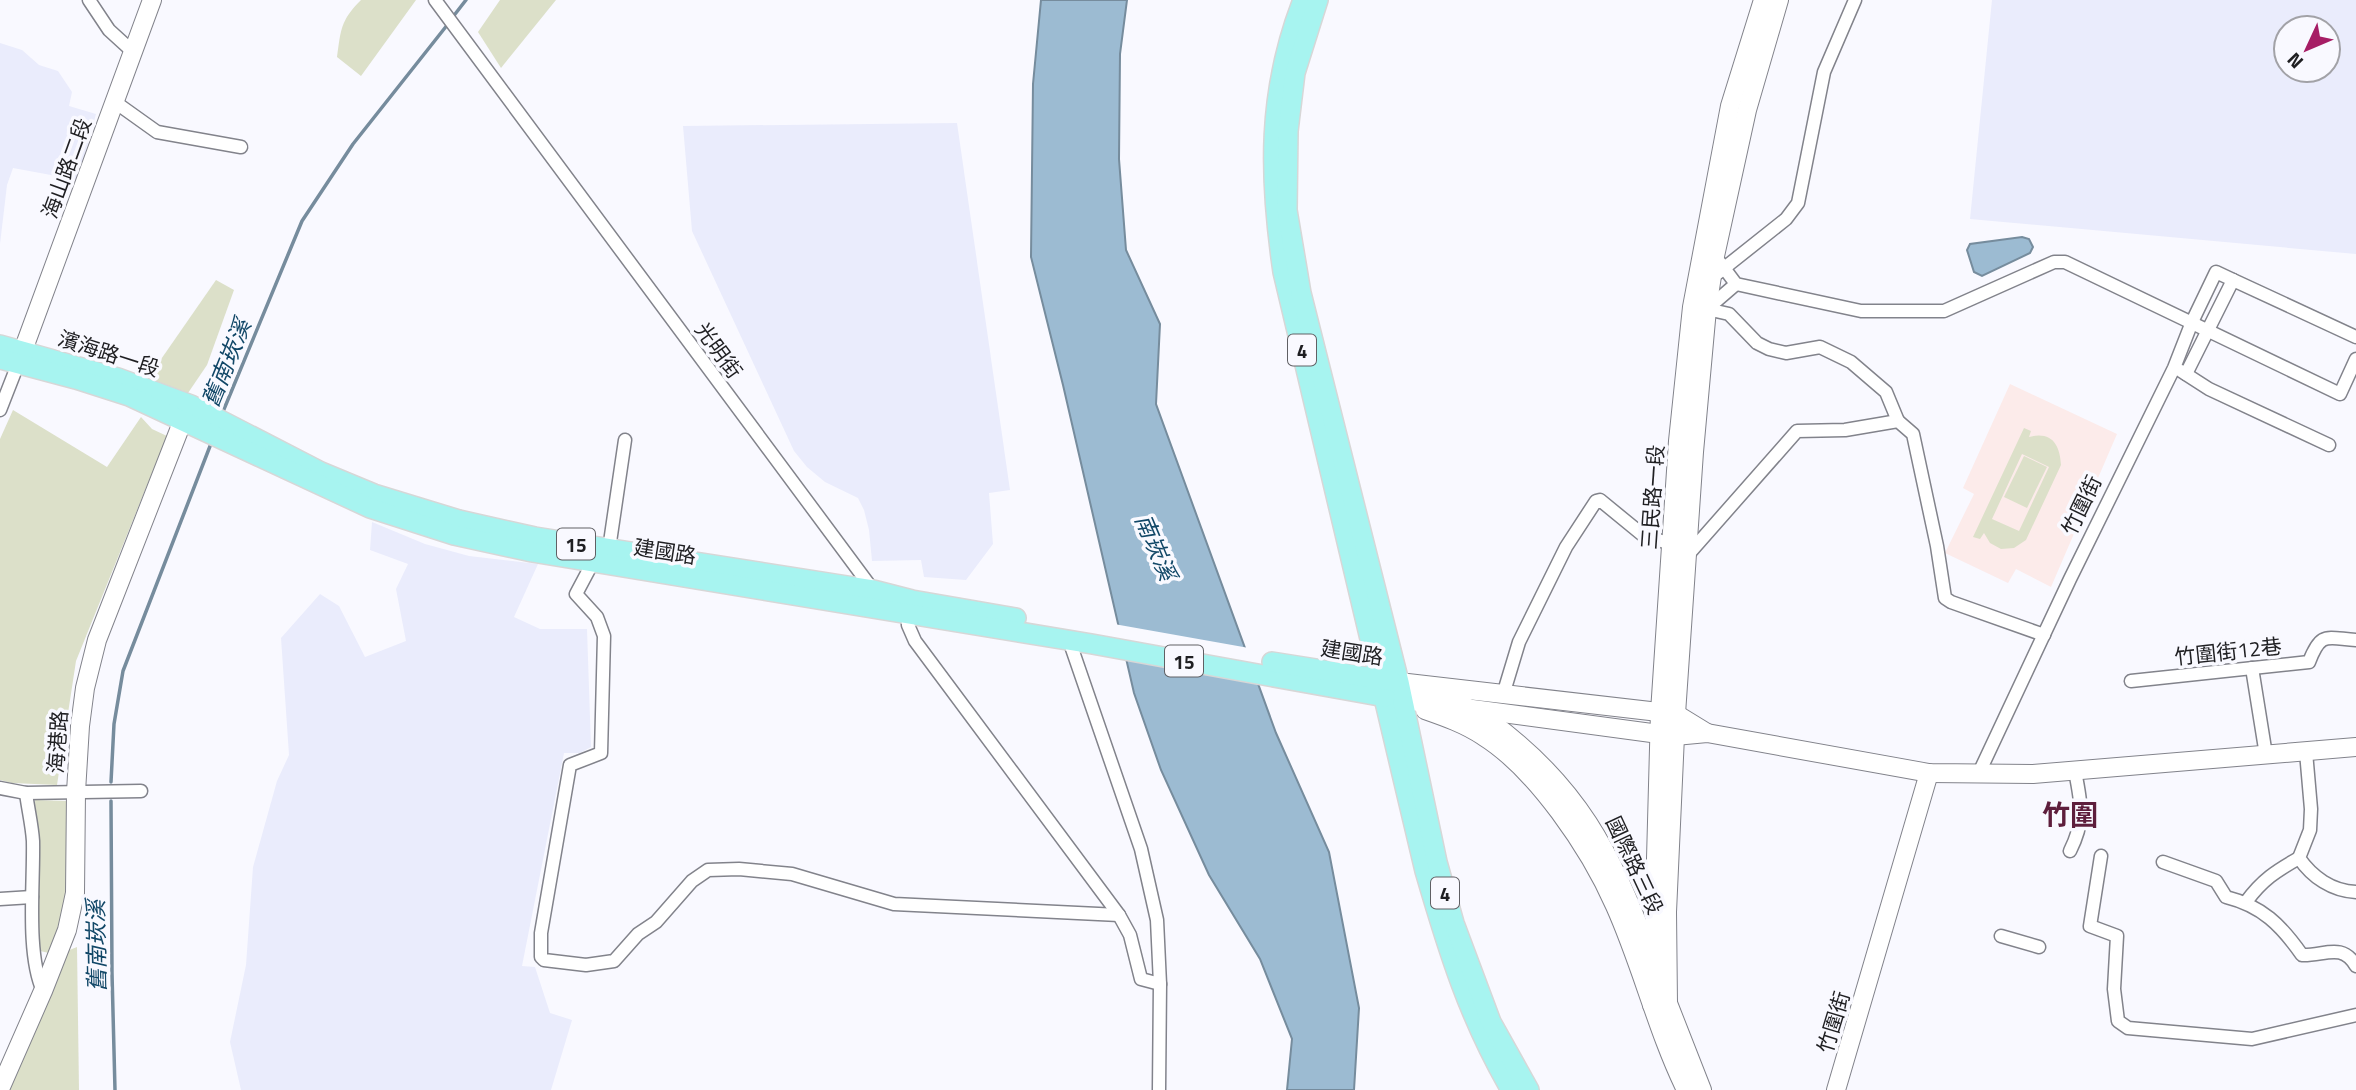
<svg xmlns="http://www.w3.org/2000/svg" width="2356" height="1090" viewBox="0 0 2356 1090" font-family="'Titillium Web','Noto Sans TC',sans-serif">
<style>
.built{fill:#eaecfc;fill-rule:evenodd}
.education{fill:#fcebea}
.green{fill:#dce0c9;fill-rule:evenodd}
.water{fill:#9cbbd2;stroke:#768c9d;stroke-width:2}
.pier{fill:#f9f9ff}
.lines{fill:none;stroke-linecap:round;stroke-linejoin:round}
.stream{stroke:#768c9d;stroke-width:3.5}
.street-casing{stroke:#82838b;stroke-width:15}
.secondary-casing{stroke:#82838b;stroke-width:20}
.primary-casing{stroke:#d7d7d7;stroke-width:22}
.street{stroke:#fff;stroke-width:12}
.secondary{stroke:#fff;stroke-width:18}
.primary{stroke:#a7f4f0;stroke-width:19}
.labels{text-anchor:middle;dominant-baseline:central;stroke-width:7;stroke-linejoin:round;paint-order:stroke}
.shield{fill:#f9f9ff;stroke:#606064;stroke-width:2}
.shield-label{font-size:19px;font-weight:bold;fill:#1f1f22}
.street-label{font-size:21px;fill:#1f1f22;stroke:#f9f9ff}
.water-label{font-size:23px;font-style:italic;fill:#114767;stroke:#f9f9ff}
.district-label{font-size:28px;font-weight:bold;fill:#5e1e3c;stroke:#f9f9ff}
</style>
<rect width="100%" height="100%" fill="#f9f9ff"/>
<g class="built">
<path d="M1992 0H2356V254L1970 219ZM2286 28H2328V70H2286Z"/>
<polygon points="0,43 22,50 39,65 58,71 72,92 69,106 96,114 78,180 13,168 7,185 0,244"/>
<polygon points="957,123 1010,490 989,493 993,544 966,580 924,577 921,560 872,561 869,530 864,510 858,498 825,482 807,467 794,451 692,231 683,126"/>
<polygon points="372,522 425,544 469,556 538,564 514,617 540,629 587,629 591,747 580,753 564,753 522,966 535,967 550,1013 572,1020 551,1090 241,1090 230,1042 246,965 253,867 277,781 289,755 281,638 320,594 339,606 365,657 406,641 396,589 408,564 370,550"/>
</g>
<polygon class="education" points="2010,384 2117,434 2051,587 2016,569 2008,583 1945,553 1974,494 1963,488"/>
<g class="green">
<path d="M361 0H416L361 76 337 57C341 30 340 21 361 0Z"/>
<polygon points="500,0 556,0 501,68 478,32"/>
<polygon points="216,280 234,290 207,365 188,393 148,378"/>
<polygon points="13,410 107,467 141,417 152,429 167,436 76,661 57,785 12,783 0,780 0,439"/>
<path d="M2024 428 2031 431 2029 437C2052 431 2060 445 2061 465L2026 540 2014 548 2001 549 1990 543 1984 533 1980 539 1973 537ZM2022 454 2049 467 2019 531 1992 519Z"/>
<polygon points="2024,456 2047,467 2027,508 2004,497"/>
<polygon points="35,800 69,801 70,899 49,953 40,951"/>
<polygon points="77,947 79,1090 8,1090 67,951"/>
</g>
<g class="water">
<polygon points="1041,0 1127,0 1120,54 1119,159 1126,250 1160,324 1156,404 1276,733 1329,852 1359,1008 1354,1090 1287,1090 1292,1039 1260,959 1209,875 1161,770 1134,693 1063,385 1031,257 1033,84"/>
<polygon points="2022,237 2029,239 2033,247 2030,253 1982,276 1974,272 1967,250 1970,244"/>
</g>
<polygon class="pier" points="1114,624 1249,648 1261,682 1122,658"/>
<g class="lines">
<g class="stream">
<polyline points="452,18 466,0"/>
<polyline points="222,414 302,221 353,144 448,24"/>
<polyline points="111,782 114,724 123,671 212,441"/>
<polyline points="111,801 112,973 115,1090"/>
</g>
<g class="street-casing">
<g id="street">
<polyline points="89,0 109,30 132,51"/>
<polyline points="435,0 873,590"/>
<polyline points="115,102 157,132 241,147"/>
<polyline points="1715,256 1736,284 1861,311 1944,311 2054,262 2065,262 2340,394 2356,359"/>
<polyline points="1718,273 1786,219 1798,203 1824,72 1855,0"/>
<polyline points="1704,309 1707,309 1736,284"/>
<polyline points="1707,309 1729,314 1757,343 1769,349 1786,353 1820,347 1851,362 1886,392 1898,421"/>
<polyline points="2181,371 2209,389 2329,445"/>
<polyline points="2186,374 2233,280 2356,337"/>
<polyline points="0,410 18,364"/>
<polyline points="609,549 625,440"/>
<polyline points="1686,557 1797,431 1845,430 1898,421 1913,434 1937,546 1945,598 1951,602 2044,635"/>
<polyline points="593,562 576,594 597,617 604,636 601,753 570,765 541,933 541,957 544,960 586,965 614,961 638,934 656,922 692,881 708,870 739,869 792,874 894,904 1119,915"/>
<polyline points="907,613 908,625 915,641 1119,915 1130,935 1141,979 1160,984"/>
<polyline points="1069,640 1141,849 1157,920 1160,984 1159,1090"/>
<polyline points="2252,668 2266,755"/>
<path d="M2131 681 2309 662C2321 631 2326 638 2356 640"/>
<polyline points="1503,695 1519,642 1566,547 1596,501 1600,500 1644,536 1672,544"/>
<path d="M2306 752 2311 809 2310 830 2299 858C2312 877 2332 891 2356 892"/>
<polyline points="1978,775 2070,579 2174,368 2192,322 2216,272 2233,280"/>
<polyline points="0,788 26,793 141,791"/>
<path d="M26 793C28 809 32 825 33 841 34 884 26 953 43 991"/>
<path d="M2070 851C2086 819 2081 804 2075 771"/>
<polyline points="2101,856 2090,926 2117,936 2114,989 2118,1021 2128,1028 2252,1039 2356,1015"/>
<path d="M2163 862 2216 881 2226 897C2262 906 2281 925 2302 955 2324 956 2342 942 2356 966"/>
<polyline points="0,899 32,897"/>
<path d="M2246 902C2262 880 2276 871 2299 858"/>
<polyline points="2001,936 2039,947"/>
</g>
</g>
<g class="secondary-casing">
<g id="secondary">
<polyline points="18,364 152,0"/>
<polyline points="1399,682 1676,714 1707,733"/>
<path d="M1425 687C1447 698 1471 707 1491 722 1578 786 1611 852 1648 950"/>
<polyline points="1390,698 1659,734 1675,736 1707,733 1929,773 2033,774 2356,747"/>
<path d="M1425 710C1445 717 1465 724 1483 736 1536 769 1590 849 1615 906 1642 966 1657 1031 1686 1090"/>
<polyline points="1664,993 1702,1090"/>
<polyline points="1668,1004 1667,912 1676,714 1694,452 1707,309 1715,256 1747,110 1779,0"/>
<polyline points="1652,1005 1660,712 1678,441 1692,307 1730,106 1763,0"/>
<polyline points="0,1089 43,991 67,930 75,893 76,792 80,726 85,688 97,640 183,420 189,408"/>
<polyline points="1836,1090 1929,773"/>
</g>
</g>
<g class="primary-casing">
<g id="primary">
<path d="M1303 0C1267 92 1269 176 1283 272L1425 871C1448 950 1469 1018 1511 1090"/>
<polyline points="1318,0 1295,73 1288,131 1287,210 1301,293 1399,682 1437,862 1454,923 1491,1022 1529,1090"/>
<polyline points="0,345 118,378 191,405 321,472 374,494 459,520 535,537 873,590 912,600 1016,618"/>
<polyline points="0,359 76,379 129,396 370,508 454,535 532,552 1092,644 1385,697"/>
<polyline points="1272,662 1392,681"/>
</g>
</g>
<use href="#street" class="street"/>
<use href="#secondary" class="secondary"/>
<use href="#primary" class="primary"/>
</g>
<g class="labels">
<g class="shield">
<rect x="1288" y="334.5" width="28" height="31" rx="5"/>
<rect x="557" y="528.5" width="38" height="31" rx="5"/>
<rect x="1165" y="645.5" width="38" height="31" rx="5"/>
<rect x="1431" y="877.5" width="28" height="31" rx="5"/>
</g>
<g class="shield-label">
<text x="1302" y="350">4</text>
<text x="576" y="544">15</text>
<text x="1184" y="661">15</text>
<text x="1445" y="893">4</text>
</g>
<g class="street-label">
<text transform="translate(66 168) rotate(-70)">海山路二段</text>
<text transform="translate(719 350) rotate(54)">光明街</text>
<text transform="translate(109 353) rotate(18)">濱海路一段</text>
<text transform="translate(1652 497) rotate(-86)">三民路一段</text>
<text transform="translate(2081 505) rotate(-64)">竹圍街</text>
<text transform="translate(665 551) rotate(9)">建國路</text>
<text transform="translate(2228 651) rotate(-6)">竹圍街12巷</text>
<text transform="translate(1352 652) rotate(9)">建國路</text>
<text transform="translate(57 742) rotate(-86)">海港路</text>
<text transform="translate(1635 865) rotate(65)">國際路三段</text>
<text transform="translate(1833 1022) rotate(-73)">竹圍街</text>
</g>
<g class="water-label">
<text transform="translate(226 363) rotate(-68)">舊南崁溪</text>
<text transform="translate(1156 547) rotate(67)">南崁溪</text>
<text transform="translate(96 946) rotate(-91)">舊南崁溪</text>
</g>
<g class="district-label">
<text x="2070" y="814">竹圍</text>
</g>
</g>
<g transform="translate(2307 49) rotate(226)"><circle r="33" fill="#f9f9ff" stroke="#a2a2a7" stroke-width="2"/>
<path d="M0-5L12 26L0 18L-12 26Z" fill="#a61d65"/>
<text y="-10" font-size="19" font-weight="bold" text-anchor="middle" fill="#1f1f22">N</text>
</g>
</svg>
